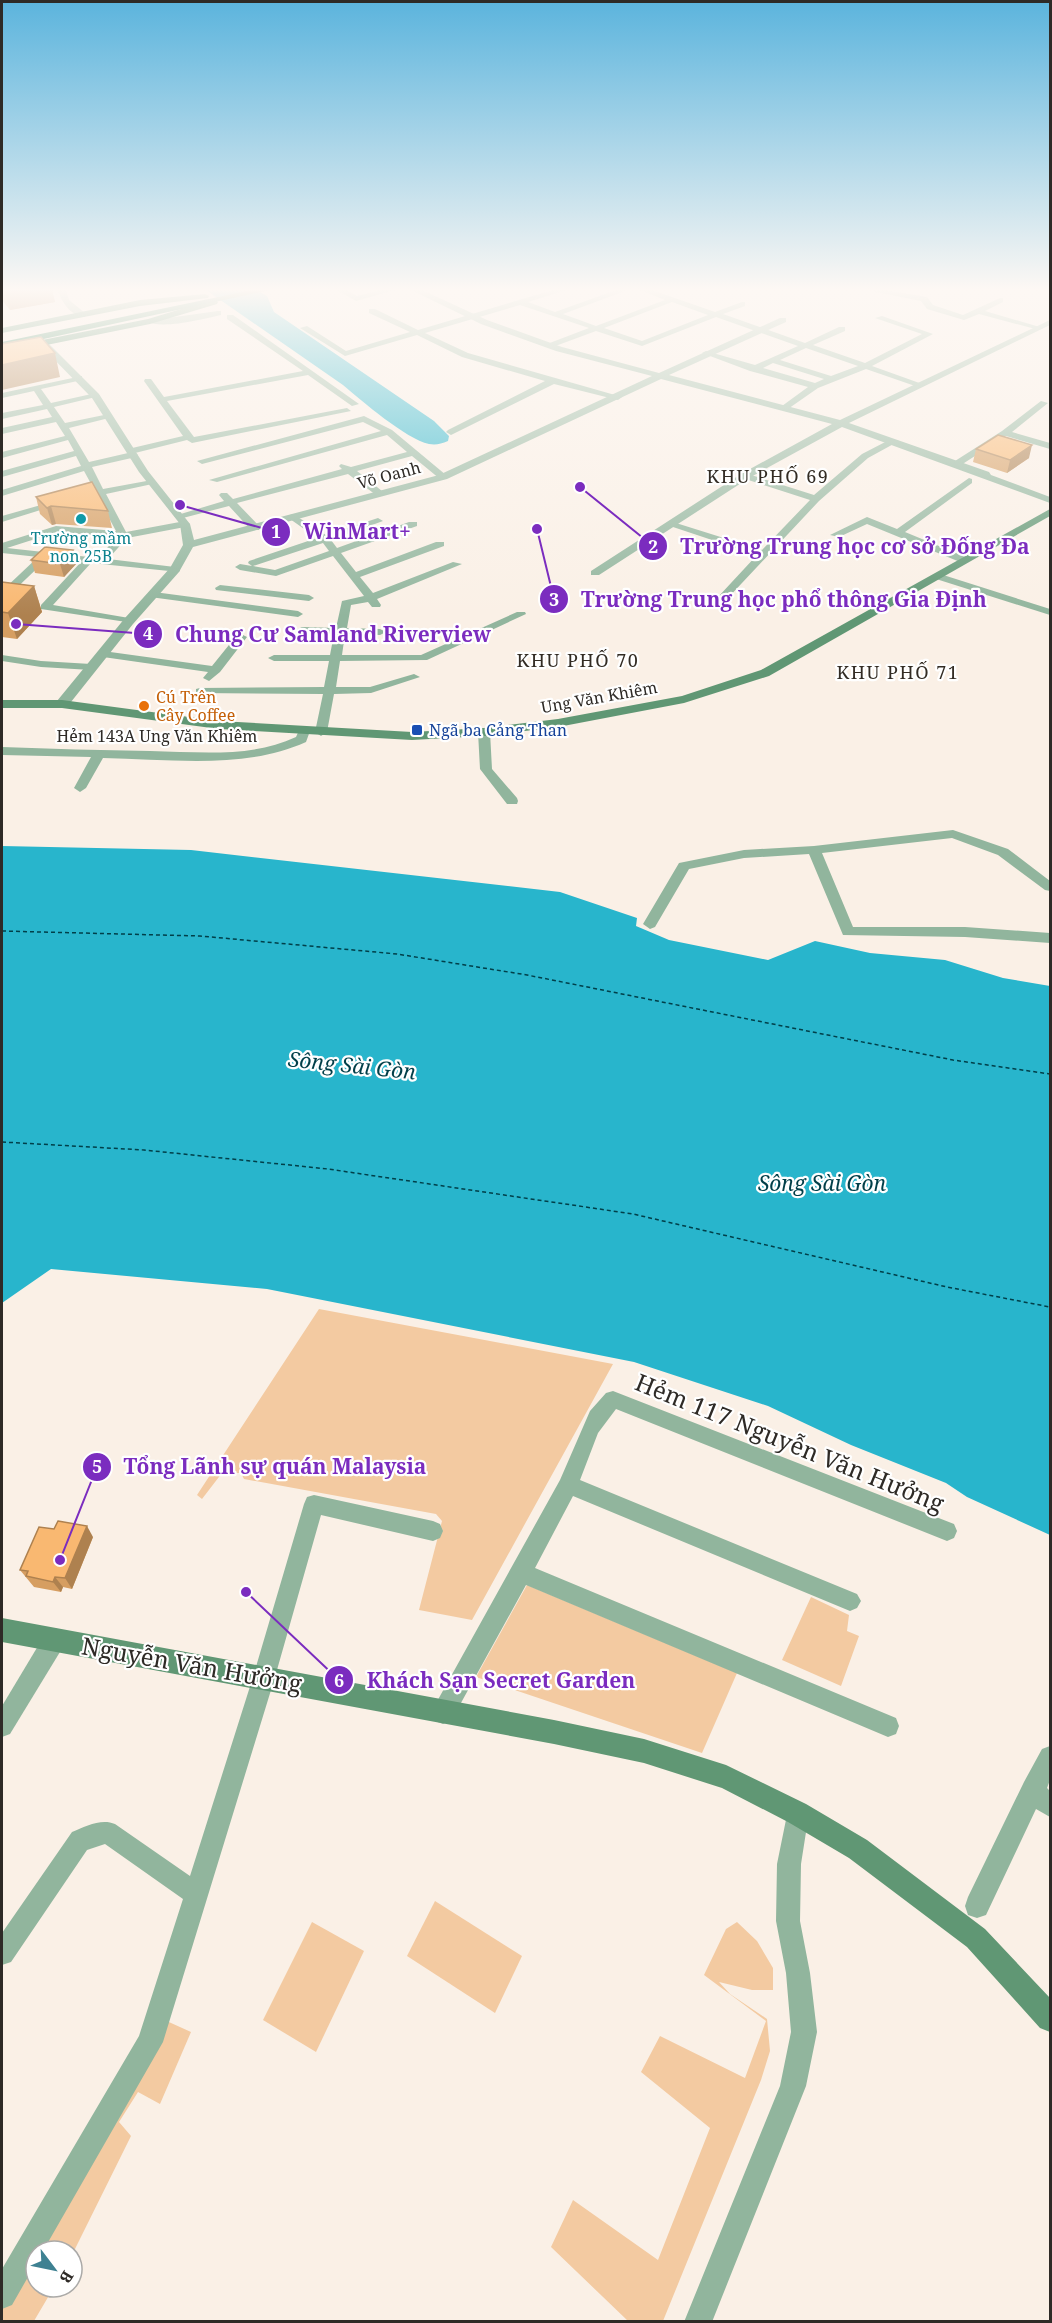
<svg xmlns="http://www.w3.org/2000/svg" width="1052" height="2323" viewBox="0 0 1052 2323" font-family="'Noto Serif',serif">
<style>
.green{fill:#f3caa1}
.water{fill:#28b5cc}
.lines{fill:none;stroke-linecap:round;stroke-linejoin:round}
.ferry{stroke:#013f49;stroke-width:1.5;stroke-dasharray:4 3;stroke-linecap:butt}
.minor{fill:#91b59d;fill-rule:evenodd}
.tertiary{fill:#91b59d;fill-rule:evenodd}
.secondary{fill:#609774;fill-rule:evenodd}
.primary{fill:#398157;fill-rule:evenodd}
.trunk{fill:#1c784a;fill-rule:evenodd}
.wall{fill:#d69e61}
.shaded-wall{fill:#ae814f}
.building{fill:#f9b871;stroke:#ae814f;stroke-width:1.5}
.culture-dot{fill:#0f9aa8;stroke:#fff;stroke-width:2}
.food-dot{fill:#e8710a;stroke:#fff;stroke-width:2}
.transit-dot{fill:#1a4fb4;stroke:#fff;stroke-width:2}
.labels{text-anchor:middle;dominant-baseline:central;stroke-width:4.5;stroke-linejoin:round;paint-order:stroke}
.far-street-label{font-size:16px;fill:#2e2a26;stroke:#fff}
.far-culture-label{font-size:16px;fill:#0d838f;stroke:#fff}
.far-food-label{font-size:16px;fill:#c56008;stroke:#fff;text-anchor:start}
.far-transit-label{font-size:16px;fill:#164399;stroke:#fff;text-anchor:start}
.far-neighbourhood-label{font-size:18px;letter-spacing:1.5px;fill:#332c24;stroke:#fff}
.water-label{font-size:21px;font-style:italic;fill:#013f49;stroke:#fff}
.near-street-label{font-size:24px;fill:#2e2a26;stroke:#fff}
.leader{fill:none;stroke:#7b2cbf;stroke-width:2}
.callout-dot{fill:#7b2cbf;stroke:#fff;stroke-width:2}
.mark-label{font-size:18px;text-anchor:middle;font-weight:bold;fill:#fff}
.callout-label{font-size:21px;text-anchor:middle;font-weight:bold;fill:#7b2cbf;stroke:#fff;stroke-width:4.5;stroke-linejoin:round;paint-order:stroke}
</style>
<rect width="100%" height="100%" fill="#faf0e6"/>
<g class="green">
<polygon points="319,1309 613,1364 472,1620 419,1610 442,1521 436,1514 244,1479 241,1473 222,1473 202,1499 197,1495"/>
<polygon points="527,1585 737,1673 702,1753 476,1677"/>
<polygon points="811,1597 849,1615 847,1631 859,1636 841,1686 782,1660"/>
<polygon points="435,1901 522,1956 495,2013 407,1956"/>
<polygon points="312,1922 364,1951 316,2052 263,2020"/>
<polygon points="737,1922 757,1941 773,1968 773,1990 752,1990 719,1982 730,1994 767,2019 770,2051 761,2080 663,2321 628,2321 551,2247 573,2200 658,2260 710,2128 641,2072 660,2036 745,2078 766,2021 704,1975 726,1929"/>
<polygon points="160,2018 191,2032 160,2104 138,2092 119,2122 131,2136 72,2255 72,2251 36,2251 36,2287 54,2287 34,2321 2,2322 2,2298"/>
</g>
<g class="water">
<path d="M206 290H257L267 296 274 312 434 421 449 436 448 441C441 444 436 445 429 444 406 439 362 401 343 385Z"/>
<polygon points="2,846 191,850 560,892 637,918 636,926 669,940 768,960 815,941 870,953 945,960 1003,978 1050,986 1050,1535 967,1497 946,1483 851,1445 768,1406 634,1362 267,1289 51,1269 2,1303"/>
</g>
<g class="lines">
<g class="ferry">
<polyline points="2,931 200,936 397,954 527,975 953,1060 1050,1074"/>
<polyline points="2,1142 144,1150 328,1169 633,1214 947,1287 1050,1307"/>
</g>
<g class="minor">
<path d="M58 290H66L69 300 85 313V317C72 317 61 302 58 290Z"/>
<polygon points="337,290 347,290 357,296 381,290 395,290 356,301"/>
<path d="M553 290H566L528 302 555 312 616 290H628L563 314 596 326 665 300 640 290H652L715 312 742 302H745V306L723 314 805 343 839 327H845V331L813 345 865 363 922 334 875 318 882 316 933 334 872 366 925 385 918 387 866 369 818 388 785 411 781 408 782 406 808 387 750 371 702 353 706 351 755 365 798 346 716 317 642 346 596 331 550 348 546 346 547 344 589 328 520 305 425 333 468 353 622 397 618 400 554 384 451 435 446 432 448 430 545 381 462 357 417 335 345 356 300 328 307 326 346 351 410 332 369 313V309H375L418 330ZM672 302 708 315 642 341 604 328ZM806 348 858 366 831 376 780 360ZM773 363 824 379 815 383 763 368Z"/>
<polygon points="885,290 927,297 933,305 963,315 1000,298 1003,298 1003,302 985,311 1043,328 1039,330 979,314 964,320 927,309 921,301 871,291"/>
<path d="M218 311H221V315C203 319 161 330 146 321Z"/>
<path d="M227 315H233L359 404 352 406 308 375 167 401 194 437 347 408 351 411 192 443 187 440 135 453 138 455 136 457 92 467 103 489 152 480 157 483 106 494 126 532 185 521 190 524 185 527 127 538 108 559 175 567 180 570 179 572 91 563 53 605 129 618 133 619V623L41 609V605L81 562 48 558 6 598 2 599V591L38 557 2 553V543L56 526 116 531 97 496 92 497 87 494 95 491 84 471 2 496V490L81 466 76 456 2 477V471L74 451 68 440 2 458V452L65 436 56 422 2 434V428L52 417 47 409 2 419V413L43 405 34 391 2 398V393L82 376V380L41 389 51 403 96 393 100 396 54 407 65 423 109 414 113 417 69 428 89 462 128 453V449L183 436 144 381 145 379H151L164 397 303 371 227 319ZM57 532 117 537 98 558 7 548Z"/>
<polygon points="1041,401 1048,403 1012,432 1050,443 1050,449 1006,436 961,465 955,465 955,461 1002,431"/>
<polygon points="364,416 392,430 446,475 446,479 440,479 412,456 357,471 382,491 382,495 376,495 348,474 237,503 259,526 259,530 251,530 229,506 179,519 174,516 224,501 219,495 221,493 227,493 233,499 342,469 339,466 341,464 351,467 407,452 387,435 217,482 209,480 381,431 363,422 202,464 197,461"/>
<polygon points="891,439 899,441 868,458 819,501 727,599 719,599 718,597 757,555 667,525 676,523 762,550 810,500 742,478 742,474 748,474 814,495 862,454"/>
<polygon points="969,478 972,479 972,483 905,532 968,558 968,562 960,562 867,524 839,537 830,535 867,517 897,529"/>
<polygon points="55,501 63,503 2,522 2,516"/>
<path d="M293 514 326 535 378 518 383 521 331 540 337 548 409 522H417V526L341 553 356 572 436 542H444V546L360 577 373 593 453 562 462 564 377 599 381 605 380 607H372L368 602 351 605 347 628 380 629 386 632 380 635 345 634 342 655H421L517 612H525L526 614 427 660 340 661 336 687H370L414 674 420 677 371 693 334 694 327 732 321 736 315 732 323 694 196 693V689L200 688 324 687 329 661H274L268 658 274 655H330L334 634 302 633 296 630 302 627 336 628 342 601 364 596 333 556 276 576 240 570 235 567 240 564 252 566 248 563 249 561 317 538 290 519V515ZM323 543 329 551 275 570 253 566Z"/>
<polygon points="937,573 1050,609 1050,615 933,578 932,576"/>
<polygon points="220,585 309,595 314,598 309,601 216,590 215,588"/>
<polygon points="154,592 298,611 303,614 298,617 150,597 149,595"/>
<polygon points="241,634 247,637 220,672 209,681 203,678 208,672 103,657 97,654 103,651 212,666 237,635"/>
<polygon points="2,655 41,661 91,664 97,667 91,670 41,667 2,661"/>
<path d="M304 727 310 731 306 742C244 770 170 759 103 758L86 788 80 792 74 788 91 757 2 755V747C51 749 101 750 150 751 200 752 251 758 296 737L300 728Z"/>
<polygon points="484,728 490,732 492,769 517,798 518,801 517,804 507,804 480,769 478,732"/>
<polygon points="953,830 1008,849 1050,881 1050,891 1045,890 998,855 952,838 822,853 853,927 965,927 1050,933 1050,943 965,937 843,935 809,854 744,858 689,869 655,927 650,929 643,924 679,863 744,850 814,846"/>
<polygon points="613,1391 954,1524 957,1531 954,1538 947,1541 616,1409 598,1433 580,1480 857,1594 861,1601 857,1608 850,1611 573,1496 535,1568 896,1718 899,1726 896,1734 888,1737 526,1585 451,1721 443,1724 435,1721 432,1713 435,1705 560,1480 590,1411 606,1393"/>
<path d="M314 1495 433 1521 440 1524 443 1531 440 1538 433 1541 321 1515 275 1677 163 2042 43 2251H36V2263L12 2305 2 2309V2269L139 2036 183 1899 105 1844 87 1850 11 1962 2 1965V1933L72 1832C85 1826 102 1818 115 1824L190 1876 253 1677 304 1504 307 1497Z"/>
<polygon points="55,1628 63,1631 66,1639 63,1647 10,1734 2,1737 2,1706 47,1631"/>
<polygon points="1050,1746 1050,1780 1047,1788 1050,1791 1050,1817 1036,1809 986,1915 977,1918 968,1915 965,1906 968,1897 1024,1782 1042,1749"/>
<polygon points="797,1801 805,1805 809,1813 801,1864 800,1921 810,1973 817,2032 806,2086 712,2322 684,2322 780,2086 791,2032 786,1973 776,1921 777,1864 789,1805"/>
</g>
<polygon class="tertiary" points="411,290 422,290 487,320 562,347 659,373 780,318 786,318 786,322 669,375 840,420 1050,320 1050,325 849,423 989,472 991,475 1050,497 1050,503 842,427 749,478 599,575 591,575 591,571 741,474 832,424 661,379 447,479 193,547 179,572 133,624 67,707 57,707 56,704 57,701 125,618 170,568 183,545 180,524 139,472 92,398 40,345 40,341 46,341 99,394 148,471 190,524 194,540 439,475 652,376 556,351 481,324"/>
<g class="secondary">
<polygon points="1050,509 1050,516 769,676 684,703 558,727 484,736 412,740 219,729 62,708 2,708 2,700 62,700 219,721 412,732 484,728 558,719 682,696 761,670"/>
<polygon points="2,1618 554,1720 644,1739 726,1765 806,1804 867,1840 985,1929 1050,1998 1050,2032 1040,2028 967,1947 849,1858 788,1822 722,1788 644,1763 554,1744 2,1642"/>
</g>
<g class="primary">
<polygon points="205,294 209,296 208,298 140,306 2,333 2,328 140,300"/>
<polygon points="214,299 218,302 217,304 150,324 2,354 2,348 148,319"/>
</g>
<polygon class="trunk" points="252,290 270,290 2,348 2,342"/>
</g>
<g class="wall">
<polygon points="2,290 52,290 55,302 10,310 2,300"/>
<polygon points="976,449 1029,458 1007,473 973,462"/>
<polygon points="36,497 108,511 112,528 56,524 52,525 40,514"/>
<polygon points="73,550 76,564 64,577 35,573 31,560"/>
<polygon points="2,582 34,586 42,612 17,639 2,637"/>
<polygon points="93,1537 72,1589 63,1587 61,1592 34,1587 20,1570"/>
</g>
<g class="shaded-wall">
<polygon points="5,290 52,290 55,302 10,310"/>
<polygon points="55,353 60,377 2,390 2,365"/>
<polygon points="1032,445 1029,458 1007,473 1010,460"/>
<polygon points="51,506 56,524 52,525 47,508"/>
<polygon points="73,550 76,564 64,577 60,564"/>
<polygon points="34,586 42,612 17,639 8,613"/>
<polygon points="87,1526 93,1537 72,1589 65,1578"/>
<polygon points="55,1577 63,1587 61,1592 53,1582"/>
</g>
<g class="building">
<polygon points="41,337 55,353 2,365 2,344"/>
<polygon points="998,435 1032,445 1010,460 976,449"/>
<polygon points="92,482 108,511 51,506 47,508 36,497"/>
<polygon points="45,547 73,550 60,564 31,560"/>
<polygon points="2,582 34,586 8,613 2,612"/>
<polygon points="58,1521 87,1526 65,1578 55,1577 53,1582 26,1576 28,1571 20,1570 39,1527 54,1529"/>
</g>
<linearGradient id="sky" x2="0" y2="1"><stop stop-color="#5bb4dd"/><stop offset="0.47" stop-color="#fdf8f4"/><stop offset="1" stop-color="#fdf8f4" stop-opacity="0"/></linearGradient>
<rect width="1052" height="616" fill="url(#sky)"/>
<circle class="culture-dot" cx="81" cy="519" r="6"/>
<circle class="food-dot" cx="144" cy="706" r="6"/>
<rect class="transit-dot" x="411" y="724" width="12" height="12" rx="3"/>
<g class="labels">
<g class="far-street-label">
<text transform="translate(389 475) rotate(-15)">Võ Oanh</text>
<text transform="translate(599 697) rotate(-10)">Ung Văn Khiêm</text>
<text x="157" y="736">Hẻm 143A Ung Văn Khiêm</text>
</g>
<g class="far-culture-label">
<text x="81" y="538">Trường mầm<tspan x="81" dy="18">non 25B</tspan></text>
</g>
<g class="far-food-label">
<text x="156" y="697">Cú Trên<tspan x="156" dy="18">Cây Coffee</tspan></text>
</g>
<g class="far-transit-label">
<text x="429" y="730">Ngã ba Cảng Than</text>
</g>
<g class="far-neighbourhood-label">
<text x="768" y="476">KHU PHỐ 69</text>
<text x="578" y="660">KHU PHỐ 70</text>
<text x="898" y="672">KHU PHỐ 71</text>
</g>
<g class="water-label">
<text transform="translate(352 1065) rotate(6)">Sông Sài Gòn</text>
<text x="822" y="1183">Sông Sài Gòn</text>
</g>
<g class="near-street-label">
<text transform="translate(790 1442) rotate(22)">Hẻm 117 Nguyễn Văn Hưởng</text>
<text transform="translate(192 1664) rotate(10)">Nguyễn Văn Hưởng</text>
</g>
</g>
<path class="leader" d="M180 505L276 532M580 487L653 546M537 529L554 599M16 624L148 634M60 1560L97 1467M246 1592L339 1680"/>
<g class="callout-dot">
<circle cx="180" cy="505" r="6"/>
<circle cx="580" cy="487" r="6"/>
<circle cx="537" cy="529" r="6"/>
<circle cx="16" cy="624" r="6"/>
<circle cx="60" cy="1560" r="6"/>
<circle cx="246" cy="1592" r="6"/>
<circle cx="276" cy="532" r="15"/>
<circle cx="653" cy="546" r="15"/>
<circle cx="554" cy="599" r="15"/>
<circle cx="148" cy="634" r="15"/>
<circle cx="97" cy="1467" r="15"/>
<circle cx="339" cy="1680" r="15"/>
</g>
<g class="mark-label">
<text x="276" y="538">1</text>
<text x="653" y="553">2</text>
<text x="554" y="606">3</text>
<text x="148" y="640">4</text>
<text x="97" y="1473">5</text>
<text x="339" y="1687">6</text>
</g>
<g class="callout-label">
<text x="357" y="539">WinMart+</text>
<text x="855" y="554">Trường Trung học cơ sở Đống Đa</text>
<text x="784" y="607">Trường Trung học phổ thông Gia Định</text>
<text x="333" y="642">Chung Cư Samland Riverview</text>
<text x="275" y="1474">Tổng Lãnh sự quán Malaysia</text>
<text x="501" y="1688">Khách Sạn Secret Garden</text>
</g>
<rect width="1052" height="2323" fill="none" stroke="#2e2a26" stroke-width="6"/>
<g transform="translate(54 2269) rotate(122)"><circle r="28" fill="#ffffff" stroke="#abaaa8" stroke-width="1.5"/>
<path d="M0-4.5L10 22L0 15L-10 22Z" fill="#3e8192"/>
<text y="-9" font-size="16" font-weight="bold" text-anchor="middle" fill="#2e2a26">B</text>
</g>
</svg>
